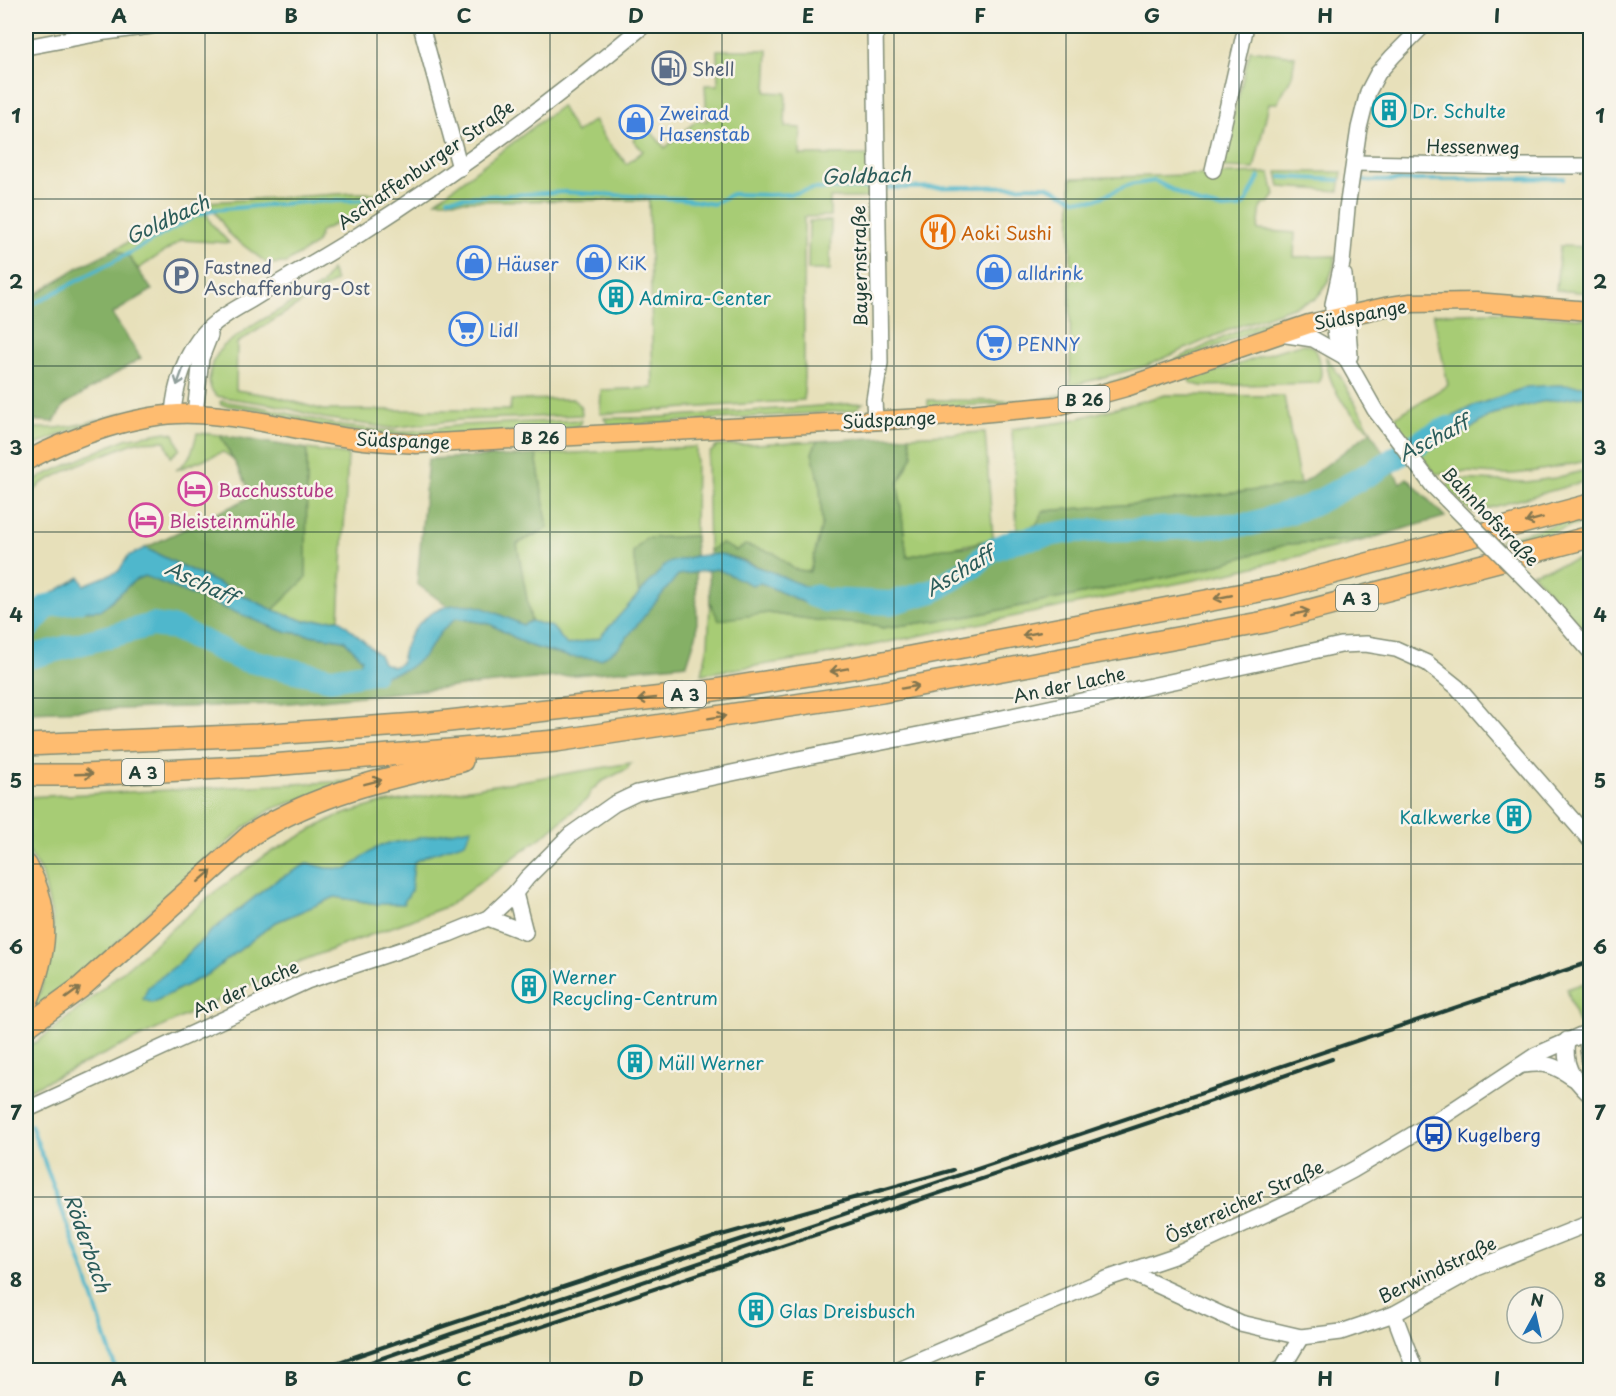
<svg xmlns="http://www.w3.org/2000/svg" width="1616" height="1396" viewBox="0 0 1616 1396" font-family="'Playpen Sans',sans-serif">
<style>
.green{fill:#a7cc75;stroke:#638454;stroke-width:1.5;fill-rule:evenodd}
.forest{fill:#85b066;stroke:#52764d;stroke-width:1.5}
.water{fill:#4fb7cc;stroke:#377a80;stroke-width:1.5}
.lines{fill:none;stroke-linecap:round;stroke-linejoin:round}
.stream{stroke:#4fb7cc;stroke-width:4}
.river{stroke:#4fb7cc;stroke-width:24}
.minor-casing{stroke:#838e77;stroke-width:18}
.major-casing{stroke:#838e77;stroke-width:21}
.highway-casing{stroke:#838e77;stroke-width:24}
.minor{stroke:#fff;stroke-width:15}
.major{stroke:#febc70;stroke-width:18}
.highway{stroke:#febc70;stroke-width:21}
.rail{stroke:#1f3d34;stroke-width:4}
.minor-bridge-casing{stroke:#838e77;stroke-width:18;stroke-linecap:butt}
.minor-bridge{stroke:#fff;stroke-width:15}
.oneway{stroke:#8f9e9a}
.oneway2{stroke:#83764f}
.grid{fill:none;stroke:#1f3d34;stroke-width:1.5;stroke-opacity:0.55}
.labels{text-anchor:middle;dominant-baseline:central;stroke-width:5;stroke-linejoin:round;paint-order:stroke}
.shield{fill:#f7f3e8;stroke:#60746a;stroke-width:1.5}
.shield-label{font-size:16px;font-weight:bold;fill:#1f3d34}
.service-label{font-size:18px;fill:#4e5e75;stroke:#f7f3e8;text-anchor:start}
.culture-label{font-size:18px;fill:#0d838f;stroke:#f7f3e8;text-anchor:start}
.shop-label{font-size:18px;fill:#366cbe;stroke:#f7f3e8;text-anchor:start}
.street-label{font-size:18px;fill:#1f3d34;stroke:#f7f3e8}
.food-label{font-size:18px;fill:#c56008;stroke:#f7f3e8;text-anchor:start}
.hotel-label{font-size:18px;fill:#b23c85;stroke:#f7f3e8;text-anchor:start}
.transit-label{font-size:18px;fill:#164399;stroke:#f7f3e8;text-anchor:start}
.water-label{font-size:20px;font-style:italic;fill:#2b5c5a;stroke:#f7f3e8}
.neatline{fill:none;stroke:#1f3d34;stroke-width:2}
.grid-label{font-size:20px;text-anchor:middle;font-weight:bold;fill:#1f3d34}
</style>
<rect width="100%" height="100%" fill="#f7f3e8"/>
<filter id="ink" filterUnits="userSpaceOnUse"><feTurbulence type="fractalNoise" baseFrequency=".0167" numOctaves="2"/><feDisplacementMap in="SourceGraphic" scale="12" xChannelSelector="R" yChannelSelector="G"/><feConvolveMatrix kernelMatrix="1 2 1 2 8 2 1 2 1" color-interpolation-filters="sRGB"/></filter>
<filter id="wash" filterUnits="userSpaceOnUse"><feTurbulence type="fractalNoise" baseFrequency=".008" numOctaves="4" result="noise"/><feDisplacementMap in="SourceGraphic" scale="24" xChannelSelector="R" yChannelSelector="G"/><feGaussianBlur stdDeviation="1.35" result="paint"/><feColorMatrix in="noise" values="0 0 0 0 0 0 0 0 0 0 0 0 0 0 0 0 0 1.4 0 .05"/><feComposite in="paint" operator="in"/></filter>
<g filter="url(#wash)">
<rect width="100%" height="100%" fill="#e7e0ba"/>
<g class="green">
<polygon points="717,50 768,50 766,92 786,93 785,127 801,128 800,155 869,155 868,198 830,198 830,216 804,217 804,400 600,414 601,390 653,388 649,200 436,201 561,106 576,133 594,120 605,139 627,164 643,151 633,140 647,127 665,148 696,121 707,121 705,85 718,85"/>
<polygon points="1250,50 1295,56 1292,76 1277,103 1269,103 1254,169 1220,168"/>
<polygon points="1277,172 1342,172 1339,191 1280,187"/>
<path d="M1270 173 1275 195 1270 202 1261 206 1258 230 1295 233 1294 257 1336 256C1332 274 1328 286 1315 299L1231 329 1146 366 1070 386 1071 178Z"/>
<polygon points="354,193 393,194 363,214 343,220 321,231 316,244 286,263 268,264 230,235 208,202"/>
<polygon points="202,204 211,223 229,243 182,240 138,269 129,257 115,249"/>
<polygon points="809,221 831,221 830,270 808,270"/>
<polygon points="1560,246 1590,247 1590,293 1556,290"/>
<polygon points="331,270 336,281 237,343 236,390 274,396 323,410 510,410 511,400 573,399 581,407 582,415 460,420 391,428 323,418 275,405 216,396 211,389 209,381 212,363 222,347 250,327 321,286"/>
<polygon points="1462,289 1544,296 1544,301 1442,293 1442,291"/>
<path d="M1493 312 1590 319V386L1527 387 1471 407 1414 437 1469 430 1490 415 1541 402 1589 394 1590 395V460C1564 466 1538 472 1511 474 1484 475 1464 469 1436 474L1402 436 1392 419 1448 385 1433 314Z"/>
<polygon points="1289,313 1293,314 1191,357 1123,383 1031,403 928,407 928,400 1032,401 1122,379 1162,366 1242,329"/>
<path d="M1303 344 1314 347C1318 359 1325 372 1318 383L1201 386 1190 383 1188 377C1200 371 1212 372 1225 369 1251 361 1276 349 1303 344Z"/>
<path d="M1326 357 1341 378 1371 431C1347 412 1328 388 1326 357Z"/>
<polygon points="1165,395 1284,396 1300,485 1148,503 1044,511 1036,525 1017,531 1012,429 1064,422"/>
<polygon points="222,401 261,407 342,426 403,432 462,425 581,420 580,425 570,429 420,436 382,435 323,427 260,410 221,405 220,402"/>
<polygon points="863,403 856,409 846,411 609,426 604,418 647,418"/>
<path d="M140 408 141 410C101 419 62 432 26 450V427C67 433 101 418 140 408Z"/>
<polygon points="166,432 174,434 180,449 171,457 165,441 136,442 77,465 42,483 26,499 26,486 40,477 125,439"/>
<path d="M985 432 993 538C965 547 936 550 907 557L898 484 913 455 909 436Z"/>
<path d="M197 433 220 435 232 458 223 452 176 470C191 460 193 450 197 433Z"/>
<polygon points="817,441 812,453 820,483 822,525 810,572 794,569 774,553 736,551 720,544 709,551 707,463 710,453 717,446"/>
<polygon points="696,447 695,536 646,538 633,552 639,595 599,638 567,645 552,627 531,621 517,544 548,528 536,455"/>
<polygon points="307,449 348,455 339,619 305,621 273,610 306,578"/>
<polygon points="1590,469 1590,480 1472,513 1449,490 1448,484 1454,479 1526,482 1555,478"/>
<polygon points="1590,515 1590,521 1504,546 1499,540"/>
<polygon points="1365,540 1229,573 814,657 702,674 708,645 710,603 719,619 768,613 822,621 876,625 882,628 965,617 1138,583 1203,569 1288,544"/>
<polygon points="1590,556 1590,637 1532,573"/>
<path d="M631 763 627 769 601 782 591 791 587 799 547 833 448 906 301 961 26 1091V1046L37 1042 81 1007 216 891 266 855 335 817 378 804ZM431 854 414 862 411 891 378 904 335 897 274 923 210 973 152 1003 148 987 178 964 209 933 274 882 308 863 326 868 348 869 361 858Z"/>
<polygon points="354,781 272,809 244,828 153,908 77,980 26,1019 39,996 53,947 53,922 43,876 26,847 26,797"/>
<path d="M26 894C35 918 30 946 26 970Z"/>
<polygon points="1590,981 1590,1020 1578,1023 1567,989"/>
</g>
<g class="forest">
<polygon points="115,249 129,257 152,290 112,314 141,358 64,405 54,422 26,420 26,301 77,268"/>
<path d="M1371 431 1400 483 1407 478 1445 517 1365 540 1288 544 1203 569 1138 583 965 617 882 628 876 625 822 621 768 613 719 620 710 603 709 570 717 569 761 583 807 604 844 595C833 593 821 592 811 589 779 580 743 552 710 555L709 551 721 543 736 551 745 545 774 553 794 569 810 572 822 525 820 483 812 453 817 441 909 436 913 455 898 484 907 557 943 548 967 547 1036 525 1044 511 1148 503 1300 485Z"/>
<polygon points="220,435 307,449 306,578 273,610 145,548 253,496"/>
<polygon points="536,455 548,528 517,544 531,621 523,625 475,606 448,606 417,584 428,459"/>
<polygon points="695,536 695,556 667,564 639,595 633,552 646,538"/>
<polygon points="696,572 697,633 687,664 280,704 26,712 26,605 41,600 54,612 101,610 135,580 145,576 282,631 344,640 362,659 358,668 350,672 347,679 369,681 423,657 441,632 456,618 490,624 530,646 570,657 601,659 619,647 677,575"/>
</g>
<g class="water">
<polygon points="1557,385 1590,386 1590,395 1541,402 1490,415 1469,430 1429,449 1414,436 1471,407 1527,387"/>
<path d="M145 548 273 610 305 621 339 619 379 655 383 663 393 667 401 663C406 626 436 598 476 606 491 609 508 619 523 625L531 621 552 627 567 645 599 638 667 563 695 556 721 554 772 572 811 589 844 595 846 601 841 607 807 604 761 583 752 585 717 569 678 575 619 647 601 659 570 657 530 646 490 624 456 618 441 632 423 657 407 669 369 681 347 680 350 672 358 668 362 659 344 640 282 631 145 576 135 580 101 610 54 612 41 600 80 577 84 585 119 571 128 556Z"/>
<polygon points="472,828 465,842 431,854 414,862 411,891 403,904 377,904 335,897 274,923 210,973 152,1003 143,999 148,987 178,964 209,933 274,882 308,863 326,868 348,869 361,858 381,845"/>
</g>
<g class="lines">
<g class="stream">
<polyline points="1281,177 1339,180"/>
<polyline points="1363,181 1564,178"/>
<polyline points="883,188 1047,186 1075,199 1095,200 1128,185 1155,181 1200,204 1223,209 1239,208 1246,203 1259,177"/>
<polyline points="448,198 565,192 683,199 713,204 732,194 769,195 791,194 813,189 875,188"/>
<polyline points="26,308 137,249 195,216 212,210 305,202 370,200"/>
<polyline points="26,1087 26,1088"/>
<polyline points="31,1125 82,1265 116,1370"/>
</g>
<g class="river">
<polyline points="814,596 825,600 891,603 933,591 974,566 990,551 1014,541 1072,531 1138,530 1251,524 1310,506 1378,469 1425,439 1449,428"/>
<polyline points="26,630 47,606 78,601"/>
<polyline points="26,658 152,625 174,628 241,659 331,679 374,672"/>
</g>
</g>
</g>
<g filter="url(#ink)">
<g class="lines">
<g class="minor-casing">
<g id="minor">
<polyline points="421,26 460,168"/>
<polyline points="875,26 880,363 874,400 875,420"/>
<polyline points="1423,26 1393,56 1378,73 1368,92 1359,128 1347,208 1342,263 1333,304 1333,318 1336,336 1345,357 1375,410 1433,486 1447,500"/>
<polyline points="26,47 106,32 151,26"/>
<polyline points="1354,163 1517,166 1590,166"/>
<polyline points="1213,170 1246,26"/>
<polyline points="1344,275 1350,356"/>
<polyline points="1280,334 1313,339 1345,357"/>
<path d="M173 414C175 385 185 353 206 331 219 318 235 309 251 300 287 277 324 257 360 234 459 171 553 101 643 26"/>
<polyline points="195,414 201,358 210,335"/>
<polyline points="1544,598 1590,651"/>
<polyline points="515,893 525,932"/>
<polyline points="488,918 525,932"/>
<polyline points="1586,1033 1590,1064"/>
<path d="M1567 1040C1563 1066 1572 1078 1590 1095"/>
<path d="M1523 1065C1547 1062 1554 1065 1573 1078"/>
<polyline points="26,1110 307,981 449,934 488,918 515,893 527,878 570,835 614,804 637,793 822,754 984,722 1341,645 1366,644 1396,649 1427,663 1457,687 1590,840"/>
<polyline points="1129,1272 1240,1323 1301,1337 1341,1332 1394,1314 1477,1268 1590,1223"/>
<polyline points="1394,1314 1415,1370"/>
<polyline points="896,1370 1106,1279 1174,1256 1300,1198 1353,1170 1444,1116 1536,1055 1590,1031"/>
<polyline points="1278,1370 1283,1367 1301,1337"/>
</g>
</g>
<g class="major-casing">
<path id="major" d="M26 461C70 437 144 411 195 414 250 416 303 432 357 439 377 442 397 442 416 444L925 418 1057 406 1126 387 1309 324 1385 307 1411 303 1475 302 1590 311"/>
</g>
<g class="highway-casing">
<g id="highway">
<polyline points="26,745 257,735 431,723 690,694 852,668 1280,587 1590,505"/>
<polyline points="26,775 84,775 260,766 556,741 882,692 1265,622 1590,537"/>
<path d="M26 865C53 913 46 956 26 1004"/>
<path d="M26 1027 80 988 252 834C319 793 386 778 462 761"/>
</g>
</g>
<use href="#minor" class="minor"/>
<use href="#major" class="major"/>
<use href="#highway" class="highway"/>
<g class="rail">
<polyline points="316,1370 447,1325 718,1236 953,1170"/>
<polyline points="348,1370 451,1334 782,1226"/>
<polyline points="382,1370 1590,962"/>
<polyline points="413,1370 1157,1120 1332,1059"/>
</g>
<g class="minor-bridge-casing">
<polyline id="minor-bridge" points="1447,500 1544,598"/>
</g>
<use href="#minor-bridge" class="minor-bridge"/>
</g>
<defs><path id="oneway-shaft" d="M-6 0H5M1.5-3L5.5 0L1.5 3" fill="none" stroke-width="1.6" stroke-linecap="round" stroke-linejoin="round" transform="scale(1.5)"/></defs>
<use class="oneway" href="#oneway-shaft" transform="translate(180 377) rotate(110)"/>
<g class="oneway2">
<use href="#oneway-shaft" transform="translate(1534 520) rotate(165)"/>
<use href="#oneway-shaft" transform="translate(1223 597) rotate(169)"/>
<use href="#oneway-shaft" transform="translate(1301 613) rotate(-14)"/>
<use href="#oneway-shaft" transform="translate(1031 634) rotate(169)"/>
<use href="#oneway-shaft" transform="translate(839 670) rotate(170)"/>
<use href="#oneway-shaft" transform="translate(910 687) rotate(-10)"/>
<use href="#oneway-shaft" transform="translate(647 699) rotate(174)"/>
<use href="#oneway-shaft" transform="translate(717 717) rotate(-9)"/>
<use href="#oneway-shaft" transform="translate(84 774) rotate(-2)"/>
<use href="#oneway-shaft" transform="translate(373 782) rotate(-14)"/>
<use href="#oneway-shaft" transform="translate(205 876) rotate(-41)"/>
<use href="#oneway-shaft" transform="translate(73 993) rotate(-36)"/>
</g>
</g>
<path class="grid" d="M205 26V1370M377 26V1370M550 26V1370M722 26V1370M894 26V1370M1066 26V1370M1239 26V1370M1411 26V1370M26 199H1590M26 366H1590M26 532H1590M26 698H1590M26 864H1590M26 1030H1590M26 1197H1590"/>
<defs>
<g id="fuel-ring" transform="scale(1.725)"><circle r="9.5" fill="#f7f3e8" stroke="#5c6f8a" stroke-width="1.5"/><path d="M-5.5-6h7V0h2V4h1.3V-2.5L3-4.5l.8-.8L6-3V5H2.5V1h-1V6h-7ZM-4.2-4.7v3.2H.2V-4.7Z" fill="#5c6f8a"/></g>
<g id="building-ring" transform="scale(1.725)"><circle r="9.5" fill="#f7f3e8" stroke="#0f9aa8" stroke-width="1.5"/><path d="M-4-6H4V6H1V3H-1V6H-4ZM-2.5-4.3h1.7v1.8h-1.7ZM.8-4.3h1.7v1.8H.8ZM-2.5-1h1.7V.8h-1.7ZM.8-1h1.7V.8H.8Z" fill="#0f9aa8"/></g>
<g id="shop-ring" transform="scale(1.725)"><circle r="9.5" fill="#f7f3e8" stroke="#3f7fe0" stroke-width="1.5"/><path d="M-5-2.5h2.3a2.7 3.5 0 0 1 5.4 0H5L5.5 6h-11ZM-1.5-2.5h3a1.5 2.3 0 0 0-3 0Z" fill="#3f7fe0"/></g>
<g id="restaurant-ring" transform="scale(1.725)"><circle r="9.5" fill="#f7f3e8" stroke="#e8710a" stroke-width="1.5"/><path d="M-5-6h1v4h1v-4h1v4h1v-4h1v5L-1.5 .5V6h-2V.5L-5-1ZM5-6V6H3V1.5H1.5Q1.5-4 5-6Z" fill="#e8710a"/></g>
<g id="parking-ring" transform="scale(1.725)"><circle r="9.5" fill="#f7f3e8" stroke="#5c6f8a" stroke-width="1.5"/><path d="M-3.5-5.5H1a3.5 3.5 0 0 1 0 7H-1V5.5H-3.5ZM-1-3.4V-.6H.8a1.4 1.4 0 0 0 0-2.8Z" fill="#5c6f8a"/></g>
<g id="supermarket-ring" transform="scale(1.725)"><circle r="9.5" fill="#f7f3e8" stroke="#3f7fe0" stroke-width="1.5"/><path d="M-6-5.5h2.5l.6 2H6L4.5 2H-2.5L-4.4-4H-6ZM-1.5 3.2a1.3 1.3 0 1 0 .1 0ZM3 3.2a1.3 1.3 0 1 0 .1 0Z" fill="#3f7fe0"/></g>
<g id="hotel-ring" transform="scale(1.725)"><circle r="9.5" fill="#f7f3e8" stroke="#d1479c" stroke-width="1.5"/><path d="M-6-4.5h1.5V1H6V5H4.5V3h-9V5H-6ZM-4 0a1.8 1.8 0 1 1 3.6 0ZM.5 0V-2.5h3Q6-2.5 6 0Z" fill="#d1479c"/></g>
<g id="bus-ring" transform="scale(1.725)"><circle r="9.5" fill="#f7f3e8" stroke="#1a4fb4" stroke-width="1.5"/><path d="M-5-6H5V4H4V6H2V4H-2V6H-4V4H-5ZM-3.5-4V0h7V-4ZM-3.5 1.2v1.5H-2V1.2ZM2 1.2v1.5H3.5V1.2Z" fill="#1a4fb4"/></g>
</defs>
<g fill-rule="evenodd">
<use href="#fuel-ring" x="669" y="68"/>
<use href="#building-ring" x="1389" y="110"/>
<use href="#shop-ring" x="636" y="122"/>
<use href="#restaurant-ring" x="938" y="232"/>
<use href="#shop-ring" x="594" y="262"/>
<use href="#shop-ring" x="474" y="263"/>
<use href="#shop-ring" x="994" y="272"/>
<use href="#parking-ring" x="181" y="276"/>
<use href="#building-ring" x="616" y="297"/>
<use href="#supermarket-ring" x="466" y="329"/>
<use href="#supermarket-ring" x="994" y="343"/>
<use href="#hotel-ring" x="195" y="489"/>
<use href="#hotel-ring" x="146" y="520"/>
<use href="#building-ring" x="1514" y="816"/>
<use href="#building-ring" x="529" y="986"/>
<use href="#building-ring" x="635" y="1062"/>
<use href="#bus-ring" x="1434" y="1134"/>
<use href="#building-ring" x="756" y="1310"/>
</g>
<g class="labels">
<g class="shield">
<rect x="1058.5" y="386" width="51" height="26" rx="4.5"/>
<rect x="514.5" y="424" width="51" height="26" rx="4.5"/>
<rect x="1336" y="585" width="42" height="26" rx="4.5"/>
<rect x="664" y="681" width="42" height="26" rx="4.5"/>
<rect x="122" y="759" width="42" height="26" rx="4.5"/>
</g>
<g class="shield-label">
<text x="1084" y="399">B 26</text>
<text x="540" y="437">B 26</text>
<text x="1357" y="598">A 3</text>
<text x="685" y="694">A 3</text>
<text x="143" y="772">A 3</text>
</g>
<g class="service-label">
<text x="692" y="68">Shell</text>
<text x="204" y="266">Fastned<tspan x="204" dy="21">Aschaffenburg-Ost</tspan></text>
</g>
<g class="culture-label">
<text x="1412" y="110">Dr. Schulte</text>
<text x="639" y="297">Admira-Center</text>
<text x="1491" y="816" text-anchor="end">Kalkwerke</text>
<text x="552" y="976">Werner<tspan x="552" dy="21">Recycling-Centrum</tspan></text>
<text x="658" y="1062">Müll Werner</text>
<text x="779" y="1310">Glas Dreisbusch</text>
</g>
<g class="shop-label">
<text x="659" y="112">Zweirad<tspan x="659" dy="21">Hasenstab</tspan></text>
<text x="617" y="262">KiK</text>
<text x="497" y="263">Häuser</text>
<text x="1017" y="272">alldrink</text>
<text x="489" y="329">Lidl</text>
<text x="1017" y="343">PENNY</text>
</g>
<g class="street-label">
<text transform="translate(1473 146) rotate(1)">Hessenweg</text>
<text transform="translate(425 164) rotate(-35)">Aschaffenburger Straße</text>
<text transform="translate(859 266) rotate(-91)">Bayernstraße</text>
<text transform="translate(1360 314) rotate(-11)">Südspange</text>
<text transform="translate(889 419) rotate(-3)">Südspange</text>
<text transform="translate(403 440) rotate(2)">Südspange</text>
<text transform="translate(1491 516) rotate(46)">Bahnhofstraße</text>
<text transform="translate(1069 684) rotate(-12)">An der Lache</text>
<text transform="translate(245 988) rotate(-24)">An der Lache</text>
<text transform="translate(1244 1201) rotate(-25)">Österreicher Straße</text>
<text transform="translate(1437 1269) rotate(-26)">Berwindstraße</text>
</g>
<g class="food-label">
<text x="961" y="232">Aoki Sushi</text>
</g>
<g class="hotel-label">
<text x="218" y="489">Bacchusstube</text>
<text x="169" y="520">Bleisteinmühle</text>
</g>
<g class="transit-label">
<text x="1457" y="1134">Kugelberg</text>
</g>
<g class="water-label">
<text transform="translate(866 175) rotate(-2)">Goldbach</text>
<text transform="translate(167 219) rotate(-25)">Goldbach</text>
<text transform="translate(1433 438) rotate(-27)">Aschaff</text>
<text transform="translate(959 571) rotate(-31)">Aschaff</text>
<text transform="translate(201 582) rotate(25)">Aschaff</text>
<text transform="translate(88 1243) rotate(71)">Röderbach</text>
</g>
</g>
<rect width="1616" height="1396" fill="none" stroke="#f7f3e8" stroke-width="66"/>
<g transform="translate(1535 1315) rotate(8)"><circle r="28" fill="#f7f3e8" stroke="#a1aaa0" stroke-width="1.5"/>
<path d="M0-4.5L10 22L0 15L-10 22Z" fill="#1f6fb2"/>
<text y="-9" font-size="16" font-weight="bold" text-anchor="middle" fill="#1f3d34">N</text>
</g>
<rect x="33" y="33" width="1550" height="1330" class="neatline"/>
<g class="grid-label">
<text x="119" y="23">A</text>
<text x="291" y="23">B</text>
<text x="464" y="23">C</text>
<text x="636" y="23">D</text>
<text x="808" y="23">E</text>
<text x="980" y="23">F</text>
<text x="1152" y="23">G</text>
<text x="1325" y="23">H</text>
<text x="1497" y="23">I</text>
<text x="16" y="123">1</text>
<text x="1600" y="123">1</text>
<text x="16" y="289">2</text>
<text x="1600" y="289">2</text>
<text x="16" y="455">3</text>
<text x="1600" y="455">3</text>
<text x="16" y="622">4</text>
<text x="1600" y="622">4</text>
<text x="16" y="788">5</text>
<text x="1600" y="788">5</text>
<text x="16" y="954">6</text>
<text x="1600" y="954">6</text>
<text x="16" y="1120">7</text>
<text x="1600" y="1120">7</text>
<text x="16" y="1287">8</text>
<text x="1600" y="1287">8</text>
<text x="119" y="1386">A</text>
<text x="291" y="1386">B</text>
<text x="464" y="1386">C</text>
<text x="636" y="1386">D</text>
<text x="808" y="1386">E</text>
<text x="980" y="1386">F</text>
<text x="1152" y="1386">G</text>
<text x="1325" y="1386">H</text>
<text x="1497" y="1386">I</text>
</g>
</svg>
